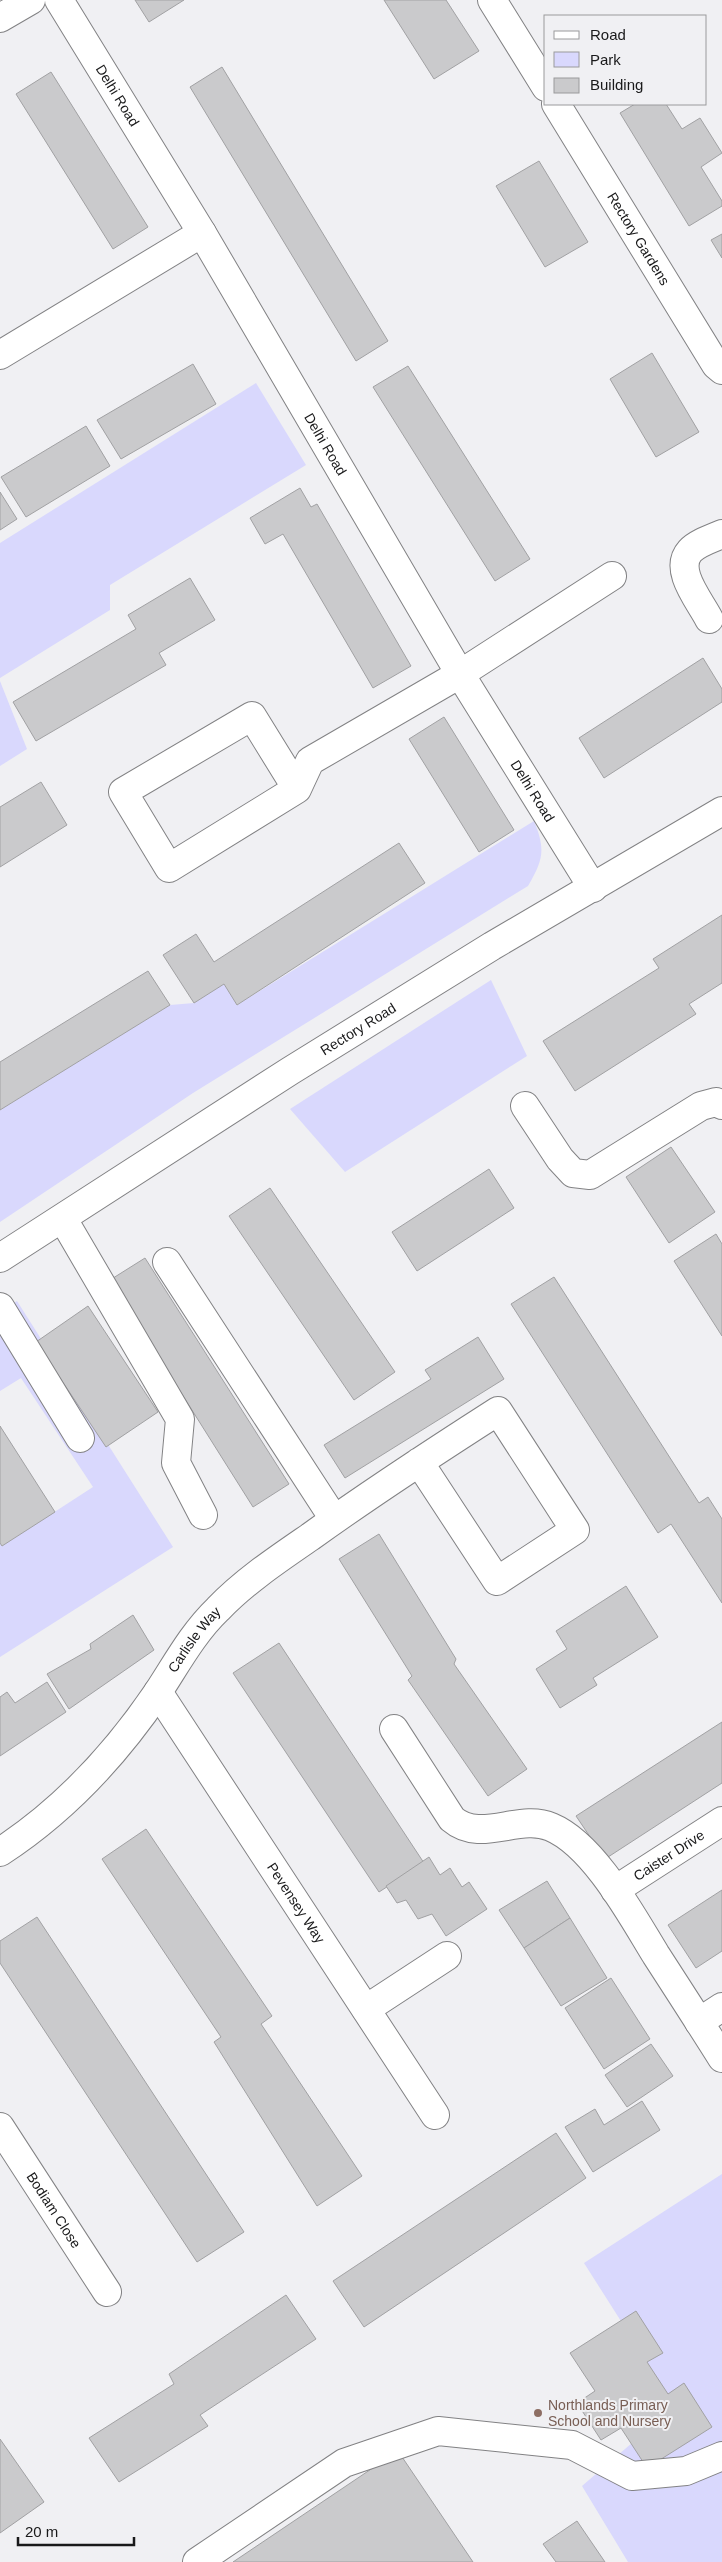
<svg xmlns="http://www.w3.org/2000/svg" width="722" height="2562" viewBox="0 0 722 2562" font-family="Arial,sans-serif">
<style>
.green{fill:#d9d8fd}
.building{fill:#cacacc;stroke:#a1a1a3}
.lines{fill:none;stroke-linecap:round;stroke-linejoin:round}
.minor-casing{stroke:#828284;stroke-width:30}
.minor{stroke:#fff;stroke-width:28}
.education-dot{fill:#8d6e63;stroke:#f0f0f3;stroke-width:2}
.labels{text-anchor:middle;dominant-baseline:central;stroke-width:4;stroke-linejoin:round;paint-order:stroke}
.street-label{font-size:14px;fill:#19191a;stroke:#f0f0f3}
.education-label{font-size:14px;fill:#785e54;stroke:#f0f0f3;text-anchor:start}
</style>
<rect width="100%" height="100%" fill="#f0f0f3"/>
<g class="green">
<polygon points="256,383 306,465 110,585 110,610 0,678 0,543"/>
<polygon points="0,681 27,749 0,766"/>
<path d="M534 821C546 850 543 860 528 886L193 1093 0 1222V1110L170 1005 194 1003 224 984 237 1005Z"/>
<polygon points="491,980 527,1056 345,1172 290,1109"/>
<polygon points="17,1301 173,1547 0,1657 0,1543 2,1546 93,1487 21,1378 0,1391 0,1312"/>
<polygon points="722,2174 722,2562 628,2562 582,2486 675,2406 584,2263"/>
</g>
<g class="building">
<polygon points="135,0 184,0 149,22"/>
<polygon points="384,0 446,0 479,51 434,79"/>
<polygon points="222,67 388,341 356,361 190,87"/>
<polygon points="51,72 148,227 113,249 16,94"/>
<polygon points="635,104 666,104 682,129 700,118 722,153 701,167 722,201 722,206 689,226 620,113"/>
<polygon points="539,161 588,242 545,267 496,186"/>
<polygon points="722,234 722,258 711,240"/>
<polygon points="652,353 699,432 656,457 610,379"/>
<polygon points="193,364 216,404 121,459 97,420"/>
<polygon points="408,366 530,559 495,581 373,387"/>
<polygon points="86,426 110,466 26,517 1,477"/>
<polygon points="300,488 311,507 317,504 411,666 373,688 283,534 265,544 250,518"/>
<polygon points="0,492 17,519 0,530"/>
<polygon points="190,578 215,620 159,653 166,665 36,741 13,702 136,629 128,615"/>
<polygon points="703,658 722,689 722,702 604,778 579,738"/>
<polygon points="444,717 514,830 479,852 409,739"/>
<polygon points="41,782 67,825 0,867 0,807"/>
<polygon points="399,843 425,883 237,1005 224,984 194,1003 163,955 196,934 214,962"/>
<polygon points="722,915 722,983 689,1004 696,1014 575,1091 543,1041 659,968 653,959"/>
<polygon points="148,971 170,1005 0,1110 0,1062"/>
<polygon points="671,1147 715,1212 669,1243 626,1177"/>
<polygon points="489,1169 514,1208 417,1271 392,1232"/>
<polygon points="270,1188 395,1372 354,1400 229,1216"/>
<polygon points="716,1234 722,1244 722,1336 674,1261"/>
<polygon points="145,1258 289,1484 253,1507 110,1280"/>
<polygon points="554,1277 699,1503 708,1497 722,1519 722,1603 671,1524 658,1533 511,1304"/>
<polygon points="88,1306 158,1412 106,1447 36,1342"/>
<polygon points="478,1337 504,1379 345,1478 324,1445 431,1379 425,1370"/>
<polygon points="0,1426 55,1512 2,1546 0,1543"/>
<polygon points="379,1534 456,1659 454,1664 527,1769 488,1796 408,1680 412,1676 339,1559"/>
<polygon points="626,1586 658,1637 593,1678 597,1685 560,1708 536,1669 567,1649 556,1631"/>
<polygon points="133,1615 154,1650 69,1709 47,1674 91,1649 90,1644"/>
<polygon points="279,1643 424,1863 379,1892 233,1673"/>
<polygon points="47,1682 66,1712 0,1756 0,1697 7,1692 15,1703"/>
<polygon points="722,1722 722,1783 605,1859 576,1816"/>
<polygon points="146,1829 272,2016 261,2024 362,2176 317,2206 214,2042 221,2037 102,1859"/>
<polygon points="429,1857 440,1875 450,1868 462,1887 469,1882 487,1909 446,1936 432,1914 418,1919 406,1900 397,1903 386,1886"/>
<polygon points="547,1881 570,1918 524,1948 499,1910"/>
<polygon points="722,1890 722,1951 696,1968 668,1925"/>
<polygon points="37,1917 244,2232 197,2262 0,1963 0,1941"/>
<polygon points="570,1918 607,1978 561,2006 524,1948"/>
<polygon points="611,1978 650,2039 604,2069 565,2008"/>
<polygon points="651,2044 673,2076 627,2107 605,2075"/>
<polygon points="642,2101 660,2130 593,2172 565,2127 595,2109 604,2125"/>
<polygon points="556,2133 586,2178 364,2327 333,2281"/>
<polygon points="286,2295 316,2339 200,2415 208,2426 119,2482 89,2438 174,2384 169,2374"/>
<polygon points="636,2311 663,2353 647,2362 668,2394 684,2383 712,2427 647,2468 621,2428 601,2440 577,2403 595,2391 570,2353"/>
<polygon points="0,2439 44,2502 0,2533"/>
<polygon points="398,2451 473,2562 233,2562"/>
<polygon points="577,2521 605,2562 556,2562 543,2544"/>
</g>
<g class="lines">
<g class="minor-casing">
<g id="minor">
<path id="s1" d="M59 0 202 233 460 674 593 888"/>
<polyline points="492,0 546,87"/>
<polyline points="0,18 31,0"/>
<path id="s2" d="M556 104 716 365 722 370"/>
<polyline points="0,355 202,233"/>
<path d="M709 619C700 601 673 570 690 551 697 543 713 538 722 534"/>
<polyline points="297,789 252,716 123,792 169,868 297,789 310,761 460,674 612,576"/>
<polyline points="525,1106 560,1159 573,1173 590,1175 701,1106 716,1102 722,1105"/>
<polyline points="63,1219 180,1419 176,1463 203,1515"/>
<path id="s3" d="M0 1258 290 1071 492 946 722 811"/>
<polyline points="167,1262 334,1519"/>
<polyline points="0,1307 80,1438"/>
<path id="s4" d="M158 1692 435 2115"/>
<path d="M394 1729 452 1819C481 1844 519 1813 551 1827 594 1845 632 1916 656 1955 678 1989 700 2023 722 2058"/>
<path id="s5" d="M0 1852C63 1811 116 1754 158 1692 177 1663 193 1633 218 1609 245 1581 278 1559 310 1537 371 1493 434 1452 498 1411L575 1530 497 1581 419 1462"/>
<path id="s6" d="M615 1890 722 1821"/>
<polyline points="366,2009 447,1956"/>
<polyline points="699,2022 722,2007"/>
<path id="s7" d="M0 2127 107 2292"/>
<polyline points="197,2562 344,2463 438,2431 572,2445 632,2476 686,2471 722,2456"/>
</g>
</g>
<use href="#minor" class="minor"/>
</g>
<circle class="education-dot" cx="538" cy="2413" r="5"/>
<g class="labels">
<g class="street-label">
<text stroke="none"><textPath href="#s1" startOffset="112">Delhi Road</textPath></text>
<text stroke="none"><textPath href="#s2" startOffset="158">Rectory Gardens</textPath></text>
<text stroke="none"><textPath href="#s1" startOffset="518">Delhi Road</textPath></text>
<text stroke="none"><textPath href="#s1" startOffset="922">Delhi Road</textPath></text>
<text stroke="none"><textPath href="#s3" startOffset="425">Rectory Road</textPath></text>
<text stroke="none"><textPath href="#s5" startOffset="290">Carlisle Way</textPath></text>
<text stroke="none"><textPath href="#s6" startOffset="64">Caister Drive</textPath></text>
<text stroke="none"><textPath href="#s4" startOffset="252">Pevensey Way</textPath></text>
<text stroke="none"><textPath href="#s7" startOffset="99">Bodiam Close</textPath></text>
</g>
<g class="education-label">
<text x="548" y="2405">Northlands Primary<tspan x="548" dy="16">School and Nursery</tspan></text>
</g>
</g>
<rect x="544" y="15" width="162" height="90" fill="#f0f0f3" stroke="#9a9a9c"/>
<rect x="554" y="31" width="25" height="8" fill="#ffffff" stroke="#9a9a9c"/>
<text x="590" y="40" font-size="15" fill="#19191a">Road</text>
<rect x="554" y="52" width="25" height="15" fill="#d9d8fd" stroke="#9a9a9c"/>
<text x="590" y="65" font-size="15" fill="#19191a">Park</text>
<rect x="554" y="78" width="25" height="15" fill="#cacacc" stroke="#9a9a9c"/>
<text x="590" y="90" font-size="15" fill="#19191a">Building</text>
<path d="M18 2537v8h116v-8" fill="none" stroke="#19191a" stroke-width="2.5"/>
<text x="25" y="2537" font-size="15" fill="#19191a" stroke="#f0f0f3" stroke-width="4" paint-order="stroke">20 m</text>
</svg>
